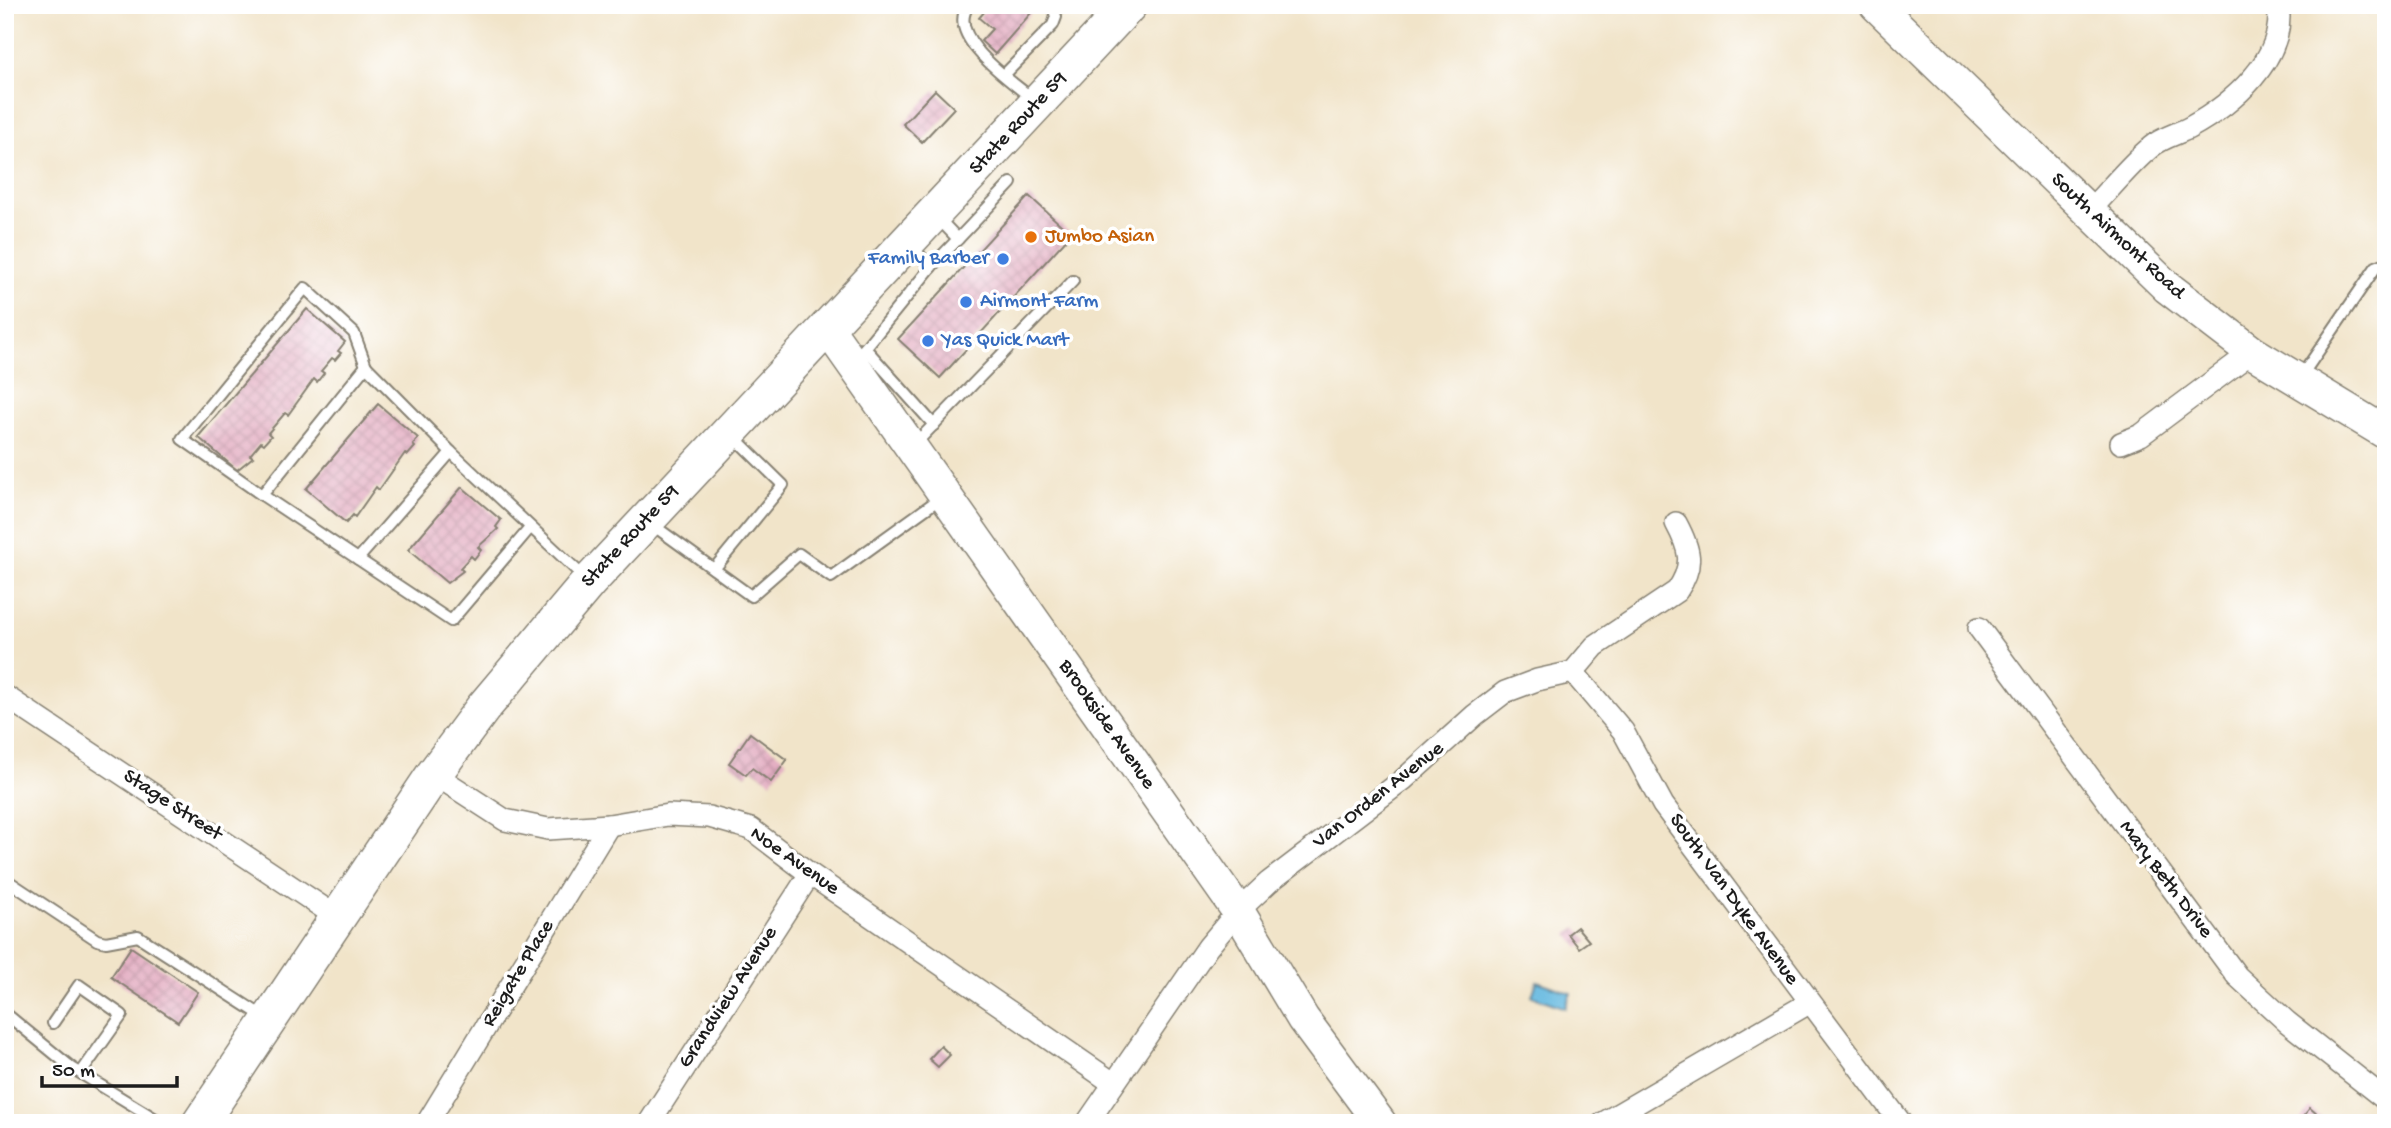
<svg xmlns="http://www.w3.org/2000/svg" width="2391" height="1128" viewBox="0 0 2391 1128" font-family="'Gochi Hand',sans-serif">
<style>
.water{fill:url(#water-ripples);stroke:#406a7e;stroke-width:2}
.building{fill:url(#building-cross-hatch)}
.lines{fill:none;stroke-linecap:round;stroke-linejoin:round}
.lane-casing{stroke:#868072;stroke-width:14}
.street-casing{stroke:#868072;stroke-width:24}
.secondary-casing{stroke:#868072;stroke-width:35}
.primary-casing{stroke:#868072;stroke-width:38}
.lane{stroke:#fff;stroke-width:10}
.street{stroke:#fff;stroke-width:21}
.secondary{stroke:#fff;stroke-width:32}
.primary{stroke:#fff;stroke-width:35}
.food-dot{fill:#e8710a;stroke:#fff;stroke-width:2.5}
.shop-dot{fill:#3f7fe0;stroke:#fff;stroke-width:2.5}
.labels{text-anchor:middle;dominant-baseline:central;stroke-width:7;stroke-linejoin:round;paint-order:stroke}
.street-label{font-size:21px;fill:#1c1c1c;stroke:#fff}
.food-label{font-size:21px;fill:#c56008;stroke:#fff;text-anchor:start}
.shop-label{font-size:21px;fill:#366cbe;stroke:#fff;text-anchor:start}
</style>
<defs>
<pattern id="water-ripples" width="26" height="14" patternUnits="userSpaceOnUse" patternTransform="scale(1.75)"><rect width="26" height="14" fill="#63b8df"/><path d="M2 4q2-2 4 0t4 0M15 11q2-2 4 0t4 0" fill="none" stroke="#5195b4"/></pattern>
<pattern id="building-cross-hatch" width="8" height="8" patternUnits="userSpaceOnUse" patternTransform="scale(1.75)"><rect width="8" height="8" fill="#e4afc3"/><path d="M0 0l8 8M0 8l8-8" fill="none" stroke="#c396a7"/></pattern>
</defs>
<rect width="100%" height="100%" fill="#fff"/>
<filter id="ink" filterUnits="userSpaceOnUse"><feTurbulence type="fractalNoise" baseFrequency=".0143" numOctaves="2"/><feDisplacementMap in="SourceGraphic" scale="14" xChannelSelector="R" yChannelSelector="G"/><feConvolveMatrix kernelMatrix="1 2 1 2 8 2 1 2 1" color-interpolation-filters="sRGB"/></filter>
<filter id="wash" filterUnits="userSpaceOnUse"><feTurbulence type="fractalNoise" baseFrequency=".00686" numOctaves="4" result="noise"/><feDisplacementMap in="SourceGraphic" scale="28" xChannelSelector="R" yChannelSelector="G"/><feGaussianBlur stdDeviation="1.57" result="paint"/><feColorMatrix in="noise" values="0 0 0 0 0 0 0 0 0 0 0 0 0 0 0 0 0 1.4 0 .05"/><feComposite in="paint" operator="in"/></filter>
<g filter="url(#wash)">
<rect width="100%" height="100%" fill="#f1e4c9"/>
<polygon class="water" points="1537,981 1571,993 1565,1008 1532,996"/>
<g id="blocks">
<g class="building">
<polygon points="990,5 1038,5 995,54 981,41 992,29 979,18"/>
<polygon points="935,90 954,108 922,142 903,124"/>
<polygon points="1029,196 1071,234 940,378 898,339"/>
<polygon points="307,309 345,342 338,351 341,353 335,360 332,358 321,371 324,373 317,382 314,379 288,415 285,413 268,433 271,436 264,444 261,442 250,455 253,457 237,470 198,437"/>
<polygon points="378,404 418,438 413,445 415,447 408,455 405,453 379,490 376,487 355,517 353,515 346,523 306,489"/>
<polygon points="462,487 501,520 496,527 498,529 478,547 481,550 474,559 471,556 460,568 463,571 447,583 408,550"/>
<polygon points="750,733 787,760 771,782 752,768 746,775 729,763"/>
<polygon points="1577,927 1589,941 1579,948 1568,934"/>
<polygon points="131,947 198,992 178,1022 111,977"/>
<polygon points="941,1046 950,1055 938,1067 929,1059"/>
<polygon points="2310,1108 2327,1123 2298,1123"/>
</g>
</g>
</g>
<g filter="url(#ink)">
<use href="#blocks" fill-opacity="0" stroke="#868072" stroke-width="2"/>
<g class="lines">
<g class="lane-casing">
<g id="lane">
<path d="M969 5C943 36 1014 83 1034 100"/>
<polyline points="1005,74 1053,25 1056,17 1053,5"/>
<polyline points="958,239 1011,183"/>
<polyline points="931,267 958,239 936,216"/>
<polyline points="865,348 931,267 909,244"/>
<polyline points="860,353 865,348 934,425"/>
<polyline points="2300,378 2376,267 2386,263"/>
<polyline points="913,446 1073,281"/>
<polyline points="262,495 182,439 305,288 354,333 366,366"/>
<polyline points="650,523 751,596 799,554 831,577 942,497"/>
<polyline points="530,528 451,621 262,495 366,366 451,452 585,578"/>
<polyline points="358,559 451,452"/>
<polyline points="714,569 783,485 733,436"/>
<polyline points="5,879 97,940 106,942 138,936 264,1017"/>
<polyline points="5,1013 72,1068 162,1123"/>
<polyline points="53,1023 79,985 122,1015 81,1073"/>
</g>
</g>
<g class="street-casing">
<g id="street">
<path d="M2088 212C2109 191 2128 166 2151 147 2161 138 2177 134 2189 128 2231 105 2287 59 2278 5"/>
<polyline points="2121,443 2141,435 2252,352"/>
<polyline points="1979,628 2237,976 2287,1022 2386,1100"/>
<polyline points="1573,672 1623,731 1663,805 1901,1123"/>
<polyline points="5,696 337,917"/>
<polyline points="434,774 505,820 548,829 609,825 668,815 709,817 751,829 810,874 1113,1083"/>
<polyline points="427,1123 609,825"/>
<polyline points="649,1123 810,874"/>
<path d="M1087 1123 1208 947 1238 911 1269 882 1403 780 1475 715 1505 692 1537 680 1573 672 1595 646 1677 591C1695 565 1690 549 1676 523"/>
<polyline points="1603,1123 1809,1003"/>
</g>
</g>
<g class="secondary-casing">
<g id="secondary">
<polyline points="1876,5 2167,287 2252,352 2386,433"/>
<polyline points="828,329 1238,911 1303,1019 1380,1123"/>
</g>
</g>
<g class="primary-casing">
<polyline id="primary" points="200,1123 434,774 483,708 589,582 1129,5"/>
</g>
<use href="#lane" class="lane"/>
<use href="#street" class="street"/>
<use href="#secondary" class="secondary"/>
<use href="#primary" class="primary"/>
</g>
</g>
<circle class="food-dot" cx="1031" cy="237" r="7"/>
<g class="shop-dot">
<circle cx="1003" cy="259" r="7"/>
<circle cx="966" cy="302" r="7"/>
<circle cx="928" cy="341" r="7"/>
</g>
<g class="labels">
<g class="street-label">
<text transform="translate(1019 124) rotate(-47)">State Route 59</text>
<text transform="translate(2117 237) rotate(43)">South Airmont Road</text>
<text transform="translate(631 537) rotate(-47)">State Route 59</text>
<text transform="translate(1106 725) rotate(55)">Brookside Avenue</text>
<text transform="translate(1379 796) rotate(-38)">Van Orden Avenue</text>
<text transform="translate(172 806) rotate(33)">Stage Street</text>
<text transform="translate(794 862) rotate(35)">Noe Avenue</text>
<text transform="translate(2165 880) rotate(53)">Mary Beth Drive</text>
<text transform="translate(1733 900) rotate(54)">South Van Dyke Avenue</text>
<text transform="translate(519 974) rotate(-59)">Reigate Place</text>
<text transform="translate(729 998) rotate(-57)">Grandview Avenue</text>
</g>
<g class="food-label">
<text x="1045" y="237">Jumbo Asian</text>
</g>
<g class="shop-label">
<text x="989" y="259" text-anchor="end">Family Barber</text>
<text x="980" y="302">Airmont Farm</text>
<text x="942" y="341">Yas Quick Mart</text>
</g>
</g>
<rect width="2391" height="1128" fill="none" stroke="#fff" stroke-width="28"/>
<path d="M42 1076v10h135v-10" fill="none" stroke="#1c1c1c" stroke-width="3.5"/>
<text x="52" y="1076" font-size="21" fill="#1c1c1c" stroke="#ffffff" stroke-width="5" paint-order="stroke">50 m</text>
</svg>
